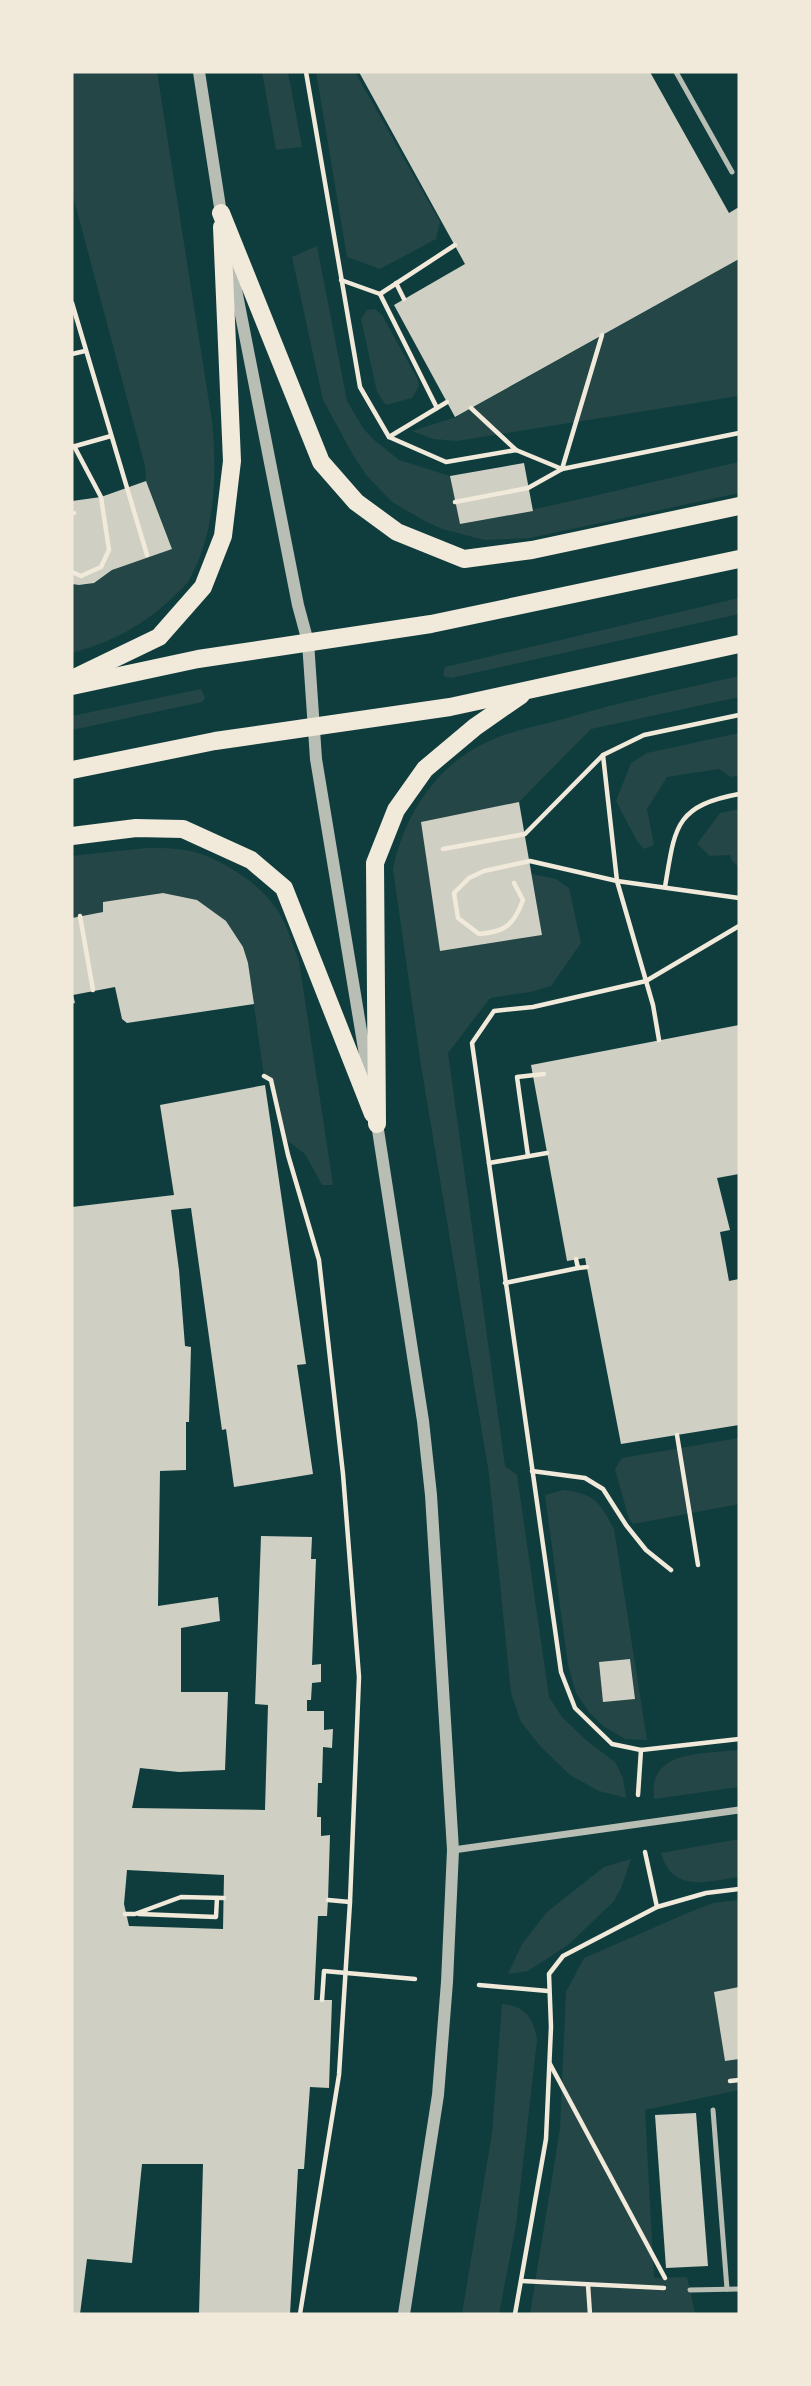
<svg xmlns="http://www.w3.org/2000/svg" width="811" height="2386" viewBox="0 0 811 2386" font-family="Ubuntu,sans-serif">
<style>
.green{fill:#244646}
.building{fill:#cfcfc3;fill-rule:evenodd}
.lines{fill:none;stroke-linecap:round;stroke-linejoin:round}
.path{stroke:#f1e9da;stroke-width:4.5}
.service{stroke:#b8beb3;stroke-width:5}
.minor{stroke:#b8beb3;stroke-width:7}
.tertiary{stroke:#b8beb3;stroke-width:12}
.primary{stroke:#f1e9da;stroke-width:18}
</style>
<rect width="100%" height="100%" fill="#0f3d3e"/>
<g class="green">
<path d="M72 72H157L212 421C217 474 216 532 189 580 186 586 179 591 175 595 145 625 112 642 72 653V584C92 588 98 579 113 570 126 561 155 554 172 548L146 481 145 466 72 192Z"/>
<polygon points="262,72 288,72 302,147 276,150"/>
<polygon points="316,72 355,72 440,222 436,239 380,269 347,257"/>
<path d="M317 246 347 401 363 428 373 439 399 460 450 476 460 524C554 507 646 483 739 462V493L530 538 485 540 442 529 425 521 392 502 367 476 353 455 323 400 292 257Z"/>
<polygon points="739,259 739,396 457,441 433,439 412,431 456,417"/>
<polygon points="375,309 382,315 418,380 419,386 412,398 386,405 377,392 361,319 367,310"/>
<polygon points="739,598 739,614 451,678 443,676 445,667"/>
<path d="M739 676V697L591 729 519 802 421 823 441 951 542 935 532 874 556 879 569 888 581 943 551 986 530 992 490 998 448 1053 505 1466 517 1475 549 1697 562 1717 587 1741 615 1762 623 1778 626 1798 599 1791 570 1775 540 1746 521 1722 511 1693 489 1474 420 1059 393 869C404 815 437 764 489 741 513 730 542 725 567 718 623 701 682 689 739 676Z"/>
<polygon points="201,689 205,698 202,702 72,730 72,716"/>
<polygon points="739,733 739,775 731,777 719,769 667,777 647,809 654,845 644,849 637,841 616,801 631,763 647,753"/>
<polygon points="739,809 739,867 732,861 730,855 710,856 697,844 720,813"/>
<path d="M147 848C165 848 183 848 201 854 227 863 259 884 275 907 287 923 292 943 299 961L333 1185H322L305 1154 284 1138 271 1080 264 1076 248 963 197 900 163 893 104 902 103 912 72 918V856Z"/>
<polygon points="739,1438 739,1504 633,1524 629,1519 615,1469 622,1458"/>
<path d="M564 1490C595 1494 600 1503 614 1529L647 1740 625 1739 603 1726 589 1712 576 1693 568 1665 545 1495Z"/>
<path d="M739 1750V1787L654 1799C647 1749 705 1754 739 1750Z"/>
<path d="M739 1839V1877C707 1881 673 1894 661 1853Z"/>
<polygon points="631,1859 621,1888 614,1901 568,1945 528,1971 508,1974 522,1944 547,1912 604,1867"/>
<polygon points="739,1900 739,2090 645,2110 654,2278 687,2277 695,2314 530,2314 560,2129 566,1992 584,1958 690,1912 713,1903"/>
<path d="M502 2004C525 2006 534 2018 537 2040L516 2225 499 2314H462L492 2133Z"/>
</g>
<g class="building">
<polygon points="359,72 650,72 729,213 739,207 739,259 455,417 394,305 465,264"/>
<polygon points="524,463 533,511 460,524 450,476"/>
<polygon points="146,481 172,549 112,570 94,583 79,585 72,584 72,501 101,497"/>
<polygon points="519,802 542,935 440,951 421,822"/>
<polygon points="163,893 197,900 226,921 243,947 248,963 254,1004 127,1023 122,1019 115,987 73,995 75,1003 72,1004 72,918 103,912 103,902"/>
<polygon points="739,1025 739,1174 717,1178 730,1230 720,1232 729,1281 739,1279 739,1425 621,1444 585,1258 567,1261 531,1065"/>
<path d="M265 1085 306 1364 297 1365 313 1474 234 1487 226 1429 222 1430 191 1208 171 1210 179 1270 185 1346 191 1347 189 1422H186V1470L160 1471 158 1606 218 1597 220 1621 181 1628V1692H228L225 1770 179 1772 140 1768 132 1808 265 1810 268 1705 255 1704 261 1536 312 1537 311 1559H316L312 1665 321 1664V1682L312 1683 311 1700H307V1711H324V1730L333 1729 332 1748 323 1747 322 1783H318L317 1817H321V1836L330 1835 328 1900 327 1916H318L314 2000H332L329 2088 310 2087 304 2169H298L290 2314H199L203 2164H142L132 2263 87 2259 80 2314H72V1207L174 1195 160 1105ZM127 1870 224 1875 223 1929 129 1926 124 1904Z"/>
<polygon points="630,1659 635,1699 603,1702 599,1662"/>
<polygon points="739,1987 739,2059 725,2061 714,1992"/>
<polygon points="696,2113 708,2266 666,2268 655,2115"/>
</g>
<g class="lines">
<g class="path">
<polyline points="306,72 360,387 389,437 446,462 516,450 562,469"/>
<polyline points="341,280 380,294 437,408"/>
<polyline points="396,283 404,299"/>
<polyline points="380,294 455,245"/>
<polyline points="72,303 147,555"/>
<polyline points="72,354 85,351"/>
<polyline points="471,408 516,450"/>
<polyline points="389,437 447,402"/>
<polyline points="72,447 111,436"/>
<polyline points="562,469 602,335"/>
<polyline points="455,502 528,488 562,469 739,433"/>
<polyline points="72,513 74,513"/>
<polyline points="72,572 81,576 101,567 109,550 101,497 74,446"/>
<polyline points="603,755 617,881 653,1005 659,1040"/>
<polyline points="443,849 525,834 603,755 644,735 739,715"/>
<path d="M514 883 523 900C514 925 505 932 479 934L458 918 454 893 469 878 484 871 530 861 617 881 739 898"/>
<path d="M665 887C675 828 674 806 739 794"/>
<polyline points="80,916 93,990"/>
<polyline points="739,926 646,981 533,1007 494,1011 472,1043 561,1672 575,1708 612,1744 641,1750 739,1739"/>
<polyline points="264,1076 271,1080 288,1155 319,1260 343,1474 359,1677 350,1902 339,2075 300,2314"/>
<polyline points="528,1156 517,1077 544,1074"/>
<polyline points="489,1163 547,1153"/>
<polyline points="576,1259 578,1268 587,1267"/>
<polyline points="505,1283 578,1268"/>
<polyline points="677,1435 698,1565"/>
<polyline points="532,1471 585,1478 603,1489 626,1525 646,1550 671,1570"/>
<polyline points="638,1795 641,1750"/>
<polyline points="645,1852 657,1907"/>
<polyline points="328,1900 350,1902"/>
<polyline points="125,1914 135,1914 181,1897 224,1898"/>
<polyline points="139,1914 216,1917 217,1898"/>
<polyline points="479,1985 548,1991"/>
<polyline points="322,2000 324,1971 415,1979"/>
<polyline points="550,2064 665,2278"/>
<polyline points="730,2081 739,2080"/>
<polyline points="522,2281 664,2288"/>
<polyline points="588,2285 590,2314"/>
<polyline points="515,2314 546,2139 551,2027 549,1974 563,1956 657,1907 706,1893 739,1889"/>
</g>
<g class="service">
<polyline points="676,72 732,172"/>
<polyline points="713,2110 727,2289"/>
<polyline points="690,2290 739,2289"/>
</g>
<polyline class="minor" points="453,1850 739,1810"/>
<g class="tertiary">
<polyline points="199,72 222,220"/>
<polyline points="230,259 298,605 308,642 316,759 370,1085"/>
<polyline points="376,1117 423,1421 431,1495 453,1850 447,1982 438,2095 404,2314"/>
</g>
<g class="primary">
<polyline points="221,213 321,462 356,502 397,532 464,559 532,550 739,506"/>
<polyline points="74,678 159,637 203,587 223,536 232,461 222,227"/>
<polyline points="72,686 198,659 431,624 739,559"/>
<polyline points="72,770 215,741 450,707 739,644"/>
<polyline points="72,836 136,828 183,829 251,860 284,888 373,1114"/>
<polyline points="377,1124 375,863 396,810 425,769 475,727 521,695"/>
</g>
</g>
<rect width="811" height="2386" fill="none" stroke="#f1e9da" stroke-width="147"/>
</svg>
